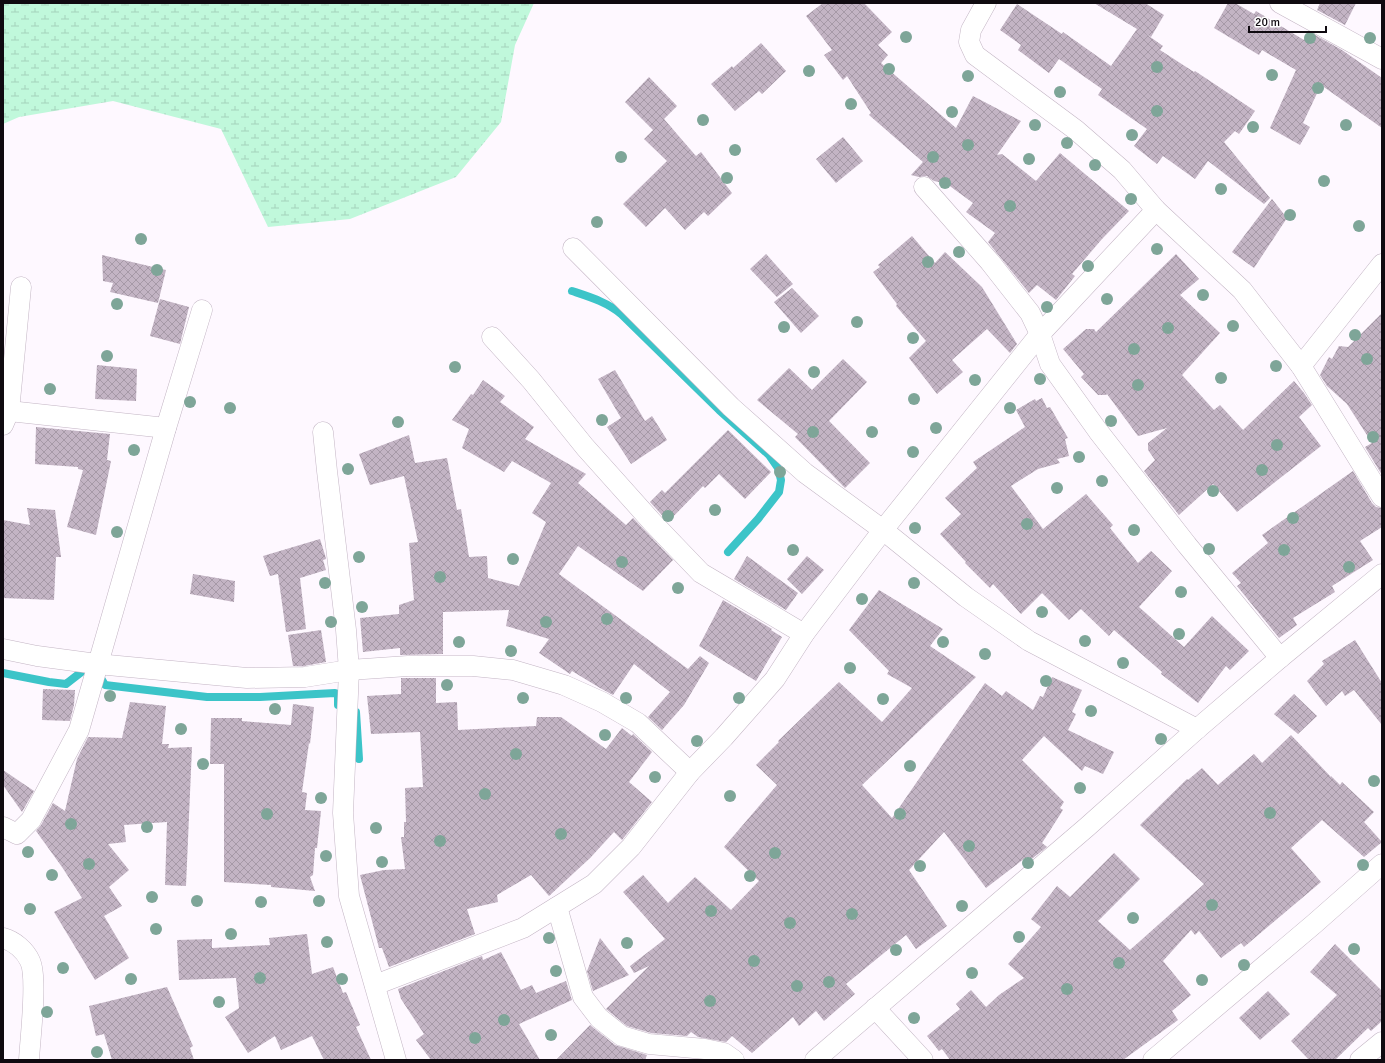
<svg xmlns="http://www.w3.org/2000/svg" width="1385" height="1063" viewBox="0 0 1385 1063" font-family="Signika,sans-serif">
<style>
.wetland{fill:url(#wetland-marsh)}
.lines{fill:none;stroke-linecap:round;stroke-linejoin:round}
.stream{stroke:#3cc4c8;stroke-width:8}
.building{fill:url(#building-cross-hatch)}
.minor-casing{stroke:#c3b5c4;stroke-width:21}
.minor{stroke:#fff;stroke-width:20}
.tree{fill:#7ea598}
</style>
<defs>
<pattern id="wetland-marsh" width="20" height="14" patternUnits="userSpaceOnUse"><rect width="20" height="14" fill="#c0f8db"/><path d="M1 5h8M5 5V1M11 12h8M15 12V8" fill="none" stroke="#a4d3bb"/></pattern>
<pattern id="building-cross-hatch" width="8" height="8" patternUnits="userSpaceOnUse"><rect width="8" height="8" fill="#c3b4c4"/><path d="M0 0l8 8M0 8l8-8" fill="none" stroke="#a699a7"/></pattern>
</defs>
<rect width="100%" height="100%" fill="#fef8ff"/>
<polygon class="wetland" points="3,3 534,3 515,45 501,122 456,177 350,219 268,227 221,129 113,101 19,117 3,124"/>
<g class="lines">
<g class="stream">
<path d="M572 291C590 297 607 302 621 314L719 410 769 455 778 468 781 480 779 492 758 519 728 552"/>
<polyline points="3,673 49,682 66,684 84,670 98,673 105,685 207,697 260,697 335,693 338,694 338,705"/>
<polyline points="356,712 359,759"/>
</g>
</g>
<g class="building">
<polygon points="823,3 864,3 892,32 878,45 888,55 881,63 956,128 973,96 1021,121 997,155 1002,154 1036,181 1060,153 1129,211 1102,239 1072,274 1075,276 1056,300 1037,285 1029,293 988,242 995,233 966,212 973,203 947,184 934,181 927,176 919,177 911,175 923,162 869,115 871,113 847,76 843,80 824,55 832,50 806,16"/>
<polygon points="1094,3 1145,3 1164,15 1151,37 1146,34 1163,46 1160,50 1194,72 1195,71 1255,111 1239,134 1235,131 1224,142 1270,198 1264,204 1208,161 1195,179 1163,156 1157,164 1134,146 1147,129 1098,95 1102,89 1059,59 1049,73 1018,50 1021,45 1000,30 1017,4 1062,34 1063,32 1111,66 1137,29"/>
<polygon points="1228,3 1235,3 1254,14 1256,11 1304,40 1308,31 1342,50 1382,78 1382,128 1321,85 1303,123 1310,127 1300,145 1270,128 1296,70 1262,50 1259,55 1214,28"/>
<polygon points="1320,3 1356,3 1345,25 1317,10"/>
<polygon points="761,43 786,71 762,94 759,91 735,111 711,84 732,66 733,68"/>
<polygon points="649,77 677,106 664,119 696,156 701,152 732,193 708,216 704,212 685,230 665,208 646,227 623,204 667,161 644,139 658,125 653,130 625,102"/>
<polygon points="843,137 863,161 836,183 816,159"/>
<polygon points="1272,199 1287,218 1254,268 1232,252"/>
<polygon points="912,236 935,263 945,252 982,287 1017,344 1010,353 987,329 952,360 963,372 937,394 909,358 926,341 896,306 897,304 873,272 880,267 878,265"/>
<polygon points="766,254 793,284 777,297 750,269"/>
<polygon points="1176,254 1199,279 1180,295 1220,333 1182,375 1214,410 1220,405 1243,430 1294,381 1304,393 1312,405 1299,417 1321,446 1237,512 1213,484 1179,515 1144,471 1155,460 1148,450 1148,443 1167,428 1138,436 1107,394 1106,395 1098,395 1081,377 1084,374 1063,349 1086,329 1094,329 1096,332"/>
<polygon points="102,255 166,270 158,303 110,292 113,283 103,281"/>
<polygon points="792,288 819,316 801,333 774,302"/>
<polygon points="160,299 189,307 180,344 150,336"/>
<polygon points="1382,313 1382,475 1365,447 1372,443 1347,404 1327,386 1320,375 1329,357 1332,359 1339,346 1348,347"/>
<polygon points="843,359 867,382 829,421 870,463 845,488 795,437 798,434 757,400 789,368 812,390"/>
<polygon points="97,365 137,369 136,401 95,399"/>
<polygon points="615,370 645,421 652,416 667,440 631,464 607,427 621,418 598,379"/>
<polygon points="483,380 505,396 500,402 534,427 525,439 586,474 578,483 626,525 633,518 673,560 643,591 578,546 559,574 688,669 700,656 709,663 684,705 662,730 648,717 670,692 634,664 613,695 600,688 572,671 570,674 539,653 549,639 506,626 509,610 443,612 443,654 400,655 400,648 363,652 360,618 399,614 399,605 414,600 409,543 418,542 404,476 370,485 359,454 409,435 415,463 447,458 457,510 461,509 469,557 487,556 488,578 519,586 546,522 532,513 551,483 512,461 504,472 462,448 469,429 452,420 471,394 473,395"/>
<polygon points="1042,398 1047,408 1050,407 1068,438 1065,439 1069,456 1057,459 1060,463 1038,469 1011,486 1043,529 1086,494 1113,525 1110,528 1138,563 1151,551 1172,571 1139,607 1184,647 1212,616 1249,651 1230,670 1226,666 1198,703 1161,674 1162,672 1114,630 1109,636 1081,609 1069,620 1042,593 1021,614 993,584 990,588 965,563 966,562 940,534 961,514 945,498 977,468 973,462 1025,427 1016,410 1035,399 1036,401"/>
<polygon points="36,427 110,434 107,460 111,461 96,535 67,527 83,470 78,469 78,467 35,464"/>
<polygon points="728,430 771,472 745,499 719,474 705,488 703,486 668,522 650,502 662,490 665,493"/>
<polygon points="1353,471 1372,503 1376,507 1382,508 1382,527 1360,541 1373,560 1332,586 1335,592 1293,618 1297,625 1279,638 1237,586 1241,583 1232,573 1268,543 1262,535"/>
<polygon points="27,508 55,510 61,557 56,557 54,600 3,598 3,520 30,525"/>
<polygon points="320,539 325,555 326,559 323,560 326,570 300,578 306,629 286,632 278,574 270,576 263,556"/>
<polygon points="747,556 798,593 786,610 734,579"/>
<polygon points="807,556 824,570 802,594 787,579"/>
<polygon points="193,574 235,581 234,602 190,594"/>
<polygon points="879,590 943,629 930,646 976,677 862,785 892,818 985,683 1002,696 1006,691 1033,710 1040,696 1043,697 1052,677 1082,690 1072,712 1076,714 1068,730 1114,752 1103,774 1085,766 1082,771 1044,736 1022,760 1064,802 1060,808 1063,810 1042,843 1047,847 1029,861 1025,858 986,888 944,832 909,870 947,926 916,949 906,935 846,984 855,994 824,1021 816,1011 799,1026 793,1017 752,1053 732,1036 726,1042 698,1037 691,1032 687,1036 651,1033 627,1026 606,1009 649,966 634,973 630,966 665,939 623,892 643,875 668,903 695,877 731,910 759,881 724,847 777,785 756,765 779,742 778,741 839,682 882,722 912,688 887,674 889,671 849,630"/>
<polygon points="723,600 772,629 771,630 782,637 756,681 699,646"/>
<polygon points="321,630 326,662 304,666 293,666 288,635"/>
<polygon points="1355,640 1382,683 1382,725 1354,690 1345,696 1342,691 1326,706 1307,681 1324,664 1322,661"/>
<polygon points="401,678 436,678 436,703 457,702 458,730 536,726 537,717 561,717 606,749 622,728 632,736 633,734 652,752 629,782 652,802 622,840 614,832 590,858 549,896 531,875 497,895 498,902 467,909 475,934 389,967 382,948 379,948 360,875 384,870 405,869 401,837 404,837 404,822 406,822 405,788 423,787 420,732 371,734 367,696 401,694"/>
<polygon points="43,689 75,690 74,705 70,721 42,720"/>
<polygon points="1294,694 1317,716 1298,734 1274,714"/>
<polygon points="130,702 166,706 162,744 169,744 168,748 192,747 186,886 165,885 167,822 124,825 126,842 108,844 129,870 109,887 122,906 104,916 129,958 95,980 54,912 82,898 62,867 36,831 41,825 53,803 65,811 77,759 88,737 122,738"/>
<polygon points="293,704 314,707 310,744 309,743 302,792 307,793 305,810 321,811 317,848 315,848 313,875 310,877 315,891 271,887 271,885 224,882 224,764 210,764 211,718 242,718 242,721 291,725"/>
<polygon points="1291,735 1331,777 1331,776 1340,785 1342,782 1374,812 1364,822 1382,842 1364,857 1322,820 1291,848 1321,882 1244,947 1241,943 1221,958 1199,931 1195,935 1191,930 1163,961 1191,995 1172,1011 1178,1020 1123,1060 950,1060 942,1049 939,1051 927,1036 960,1009 956,1004 971,990 986,1007 999,995 1024,978 1008,964 1041,927 1031,919 1057,886 1070,897 1114,853 1140,879 1098,921 1130,950 1204,884 1140,825 1187,779 1188,780 1202,768 1218,785 1254,754 1262,763"/>
<polygon points="3,770 34,791 22,812 3,785"/>
<polygon points="307,934 312,974 333,967 343,993 346,992 360,1025 356,1027 371,1060 324,1060 312,1036 281,1050 275,1036 248,1053 225,1017 239,1008 236,978 179,980 177,940 212,939 212,948 270,945 269,938"/>
<polygon points="600,938 629,975 593,991 587,971"/>
<polygon points="1335,944 1382,991 1382,1021 1371,1031 1368,1028 1335,1060 1309,1060 1291,1041 1337,995 1310,972"/>
<polygon points="501,952 521,990 532,985 536,993 566,981 572,1000 519,1024 540,1060 431,1060 416,1040 424,1034 401,999 398,989 482,956 483,960"/>
<polygon points="167,987 193,1046 190,1048 194,1060 112,1060 104,1034 96,1036 89,1006"/>
<polygon points="1268,991 1290,1014 1260,1040 1239,1018"/>
<polygon points="590,1025 615,1045 647,1055 645,1060 556,1060"/>
</g>
<g class="lines">
<g class="minor-casing">
<g id="minor">
<polyline points="986,3 971,30 969,42 975,55 1076,130 1122,170 1156,210 1242,290 1301,366 1382,497"/>
<polyline points="1280,3 1382,59"/>
<polyline points="924,187 990,262 1030,313 1040,334 1050,364 1098,431 1187,545 1280,658"/>
<polyline points="573,248 731,407 805,473 883,530 966,597 1029,641 1197,729"/>
<polyline points="492,337 531,380 585,447 653,523 701,573 804,634"/>
<polyline points="1301,366 1382,264"/>
<polyline points="9,411 166,428"/>
<polyline points="3,425 9,411 21,287"/>
<polyline points="323,432 327,471 346,630 349,670 343,813 349,896 396,1060"/>
<polyline points="3,649 37,656 97,664 247,678 305,677 349,670 408,666 473,666 513,670 564,685 602,702 638,723 690,772"/>
<polyline points="3,827 17,834 31,820 79,730 166,428 202,310"/>
<polyline points="557,907 583,997 599,1018 622,1036 649,1044 705,1049 724,1053 734,1060"/>
<path d="M3 938C14 941 25 950 30 961 38 978 30 1039 29 1060"/>
<polyline points="375,985 523,928 594,884 631,847 690,772 724,737 775,679 804,634 883,530 1040,334 1156,210"/>
<polyline points="875,1008 923,1060"/>
<polyline points="815,1060 1087,827 1197,729 1280,658 1382,574"/>
<polyline points="1153,1060 1314,924 1382,864"/>
<polyline points="1360,1060 1382,1042"/>
</g>
</g>
<use href="#minor" class="minor"/>
</g>
<g class="tree">
<circle cx="906" cy="37" r="6"/>
<circle cx="1310" cy="38" r="6"/>
<circle cx="1370" cy="38" r="6"/>
<circle cx="1157" cy="67" r="6"/>
<circle cx="889" cy="69" r="6"/>
<circle cx="809" cy="71" r="6"/>
<circle cx="1272" cy="75" r="6"/>
<circle cx="968" cy="76" r="6"/>
<circle cx="1318" cy="88" r="6"/>
<circle cx="1060" cy="92" r="6"/>
<circle cx="851" cy="104" r="6"/>
<circle cx="1157" cy="111" r="6"/>
<circle cx="952" cy="112" r="6"/>
<circle cx="703" cy="120" r="6"/>
<circle cx="1035" cy="125" r="6"/>
<circle cx="1346" cy="125" r="6"/>
<circle cx="1253" cy="127" r="6"/>
<circle cx="1132" cy="135" r="6"/>
<circle cx="1067" cy="143" r="6"/>
<circle cx="968" cy="145" r="6"/>
<circle cx="735" cy="150" r="6"/>
<circle cx="621" cy="157" r="6"/>
<circle cx="933" cy="157" r="6"/>
<circle cx="1029" cy="159" r="6"/>
<circle cx="1095" cy="165" r="6"/>
<circle cx="727" cy="178" r="6"/>
<circle cx="1324" cy="181" r="6"/>
<circle cx="945" cy="183" r="6"/>
<circle cx="1221" cy="189" r="6"/>
<circle cx="1131" cy="199" r="6"/>
<circle cx="1010" cy="206" r="6"/>
<circle cx="1290" cy="215" r="6"/>
<circle cx="597" cy="222" r="6"/>
<circle cx="1359" cy="226" r="6"/>
<circle cx="141" cy="239" r="6"/>
<circle cx="1157" cy="249" r="6"/>
<circle cx="959" cy="252" r="6"/>
<circle cx="928" cy="262" r="6"/>
<circle cx="1088" cy="266" r="6"/>
<circle cx="157" cy="270" r="6"/>
<circle cx="1203" cy="295" r="6"/>
<circle cx="1107" cy="299" r="6"/>
<circle cx="117" cy="304" r="6"/>
<circle cx="1047" cy="307" r="6"/>
<circle cx="857" cy="322" r="6"/>
<circle cx="1233" cy="326" r="6"/>
<circle cx="784" cy="327" r="6"/>
<circle cx="1168" cy="328" r="6"/>
<circle cx="1355" cy="335" r="6"/>
<circle cx="913" cy="338" r="6"/>
<circle cx="1134" cy="349" r="6"/>
<circle cx="107" cy="356" r="6"/>
<circle cx="1367" cy="359" r="6"/>
<circle cx="1276" cy="366" r="6"/>
<circle cx="455" cy="367" r="6"/>
<circle cx="814" cy="372" r="6"/>
<circle cx="1221" cy="378" r="6"/>
<circle cx="1040" cy="379" r="6"/>
<circle cx="975" cy="380" r="6"/>
<circle cx="1138" cy="385" r="6"/>
<circle cx="50" cy="389" r="6"/>
<circle cx="914" cy="399" r="6"/>
<circle cx="190" cy="402" r="6"/>
<circle cx="230" cy="408" r="6"/>
<circle cx="1010" cy="408" r="6"/>
<circle cx="602" cy="420" r="6"/>
<circle cx="1111" cy="421" r="6"/>
<circle cx="398" cy="422" r="6"/>
<circle cx="936" cy="428" r="6"/>
<circle cx="813" cy="432" r="6"/>
<circle cx="872" cy="432" r="6"/>
<circle cx="1373" cy="437" r="6"/>
<circle cx="1277" cy="445" r="6"/>
<circle cx="134" cy="450" r="6"/>
<circle cx="913" cy="452" r="6"/>
<circle cx="1079" cy="457" r="6"/>
<circle cx="348" cy="469" r="6"/>
<circle cx="1262" cy="470" r="6"/>
<circle cx="780" cy="472" r="6"/>
<circle cx="1102" cy="481" r="6"/>
<circle cx="1057" cy="488" r="6"/>
<circle cx="1213" cy="491" r="6"/>
<circle cx="715" cy="510" r="6"/>
<circle cx="668" cy="516" r="6"/>
<circle cx="1293" cy="518" r="6"/>
<circle cx="1027" cy="524" r="6"/>
<circle cx="915" cy="528" r="6"/>
<circle cx="1134" cy="530" r="6"/>
<circle cx="117" cy="532" r="6"/>
<circle cx="1209" cy="549" r="6"/>
<circle cx="793" cy="550" r="6"/>
<circle cx="1284" cy="550" r="6"/>
<circle cx="359" cy="557" r="6"/>
<circle cx="513" cy="559" r="6"/>
<circle cx="622" cy="562" r="6"/>
<circle cx="1349" cy="567" r="6"/>
<circle cx="440" cy="577" r="6"/>
<circle cx="325" cy="583" r="6"/>
<circle cx="914" cy="583" r="6"/>
<circle cx="678" cy="588" r="6"/>
<circle cx="1181" cy="592" r="6"/>
<circle cx="862" cy="599" r="6"/>
<circle cx="362" cy="607" r="6"/>
<circle cx="1042" cy="612" r="6"/>
<circle cx="607" cy="619" r="6"/>
<circle cx="331" cy="622" r="6"/>
<circle cx="546" cy="622" r="6"/>
<circle cx="1179" cy="634" r="6"/>
<circle cx="1085" cy="641" r="6"/>
<circle cx="459" cy="642" r="6"/>
<circle cx="943" cy="642" r="6"/>
<circle cx="511" cy="651" r="6"/>
<circle cx="985" cy="654" r="6"/>
<circle cx="1123" cy="663" r="6"/>
<circle cx="850" cy="668" r="6"/>
<circle cx="1046" cy="681" r="6"/>
<circle cx="447" cy="685" r="6"/>
<circle cx="110" cy="696" r="6"/>
<circle cx="523" cy="698" r="6"/>
<circle cx="626" cy="698" r="6"/>
<circle cx="739" cy="698" r="6"/>
<circle cx="883" cy="699" r="6"/>
<circle cx="275" cy="709" r="6"/>
<circle cx="1091" cy="711" r="6"/>
<circle cx="181" cy="729" r="6"/>
<circle cx="605" cy="735" r="6"/>
<circle cx="1161" cy="739" r="6"/>
<circle cx="697" cy="741" r="6"/>
<circle cx="516" cy="754" r="6"/>
<circle cx="203" cy="764" r="6"/>
<circle cx="910" cy="766" r="6"/>
<circle cx="655" cy="777" r="6"/>
<circle cx="1374" cy="781" r="6"/>
<circle cx="1080" cy="788" r="6"/>
<circle cx="485" cy="794" r="6"/>
<circle cx="730" cy="796" r="6"/>
<circle cx="321" cy="798" r="6"/>
<circle cx="1270" cy="813" r="6"/>
<circle cx="267" cy="814" r="6"/>
<circle cx="900" cy="814" r="6"/>
<circle cx="71" cy="824" r="6"/>
<circle cx="147" cy="827" r="6"/>
<circle cx="376" cy="828" r="6"/>
<circle cx="561" cy="834" r="6"/>
<circle cx="440" cy="841" r="6"/>
<circle cx="969" cy="846" r="6"/>
<circle cx="28" cy="852" r="6"/>
<circle cx="775" cy="853" r="6"/>
<circle cx="326" cy="856" r="6"/>
<circle cx="382" cy="862" r="6"/>
<circle cx="1028" cy="863" r="6"/>
<circle cx="89" cy="864" r="6"/>
<circle cx="1363" cy="865" r="6"/>
<circle cx="920" cy="866" r="6"/>
<circle cx="52" cy="875" r="6"/>
<circle cx="750" cy="876" r="6"/>
<circle cx="152" cy="897" r="6"/>
<circle cx="197" cy="901" r="6"/>
<circle cx="319" cy="901" r="6"/>
<circle cx="261" cy="902" r="6"/>
<circle cx="1212" cy="905" r="6"/>
<circle cx="962" cy="906" r="6"/>
<circle cx="30" cy="909" r="6"/>
<circle cx="711" cy="911" r="6"/>
<circle cx="852" cy="914" r="6"/>
<circle cx="1133" cy="918" r="6"/>
<circle cx="790" cy="923" r="6"/>
<circle cx="156" cy="929" r="6"/>
<circle cx="231" cy="934" r="6"/>
<circle cx="1019" cy="937" r="6"/>
<circle cx="549" cy="938" r="6"/>
<circle cx="327" cy="942" r="6"/>
<circle cx="627" cy="943" r="6"/>
<circle cx="1354" cy="949" r="6"/>
<circle cx="896" cy="950" r="6"/>
<circle cx="754" cy="961" r="6"/>
<circle cx="1119" cy="963" r="6"/>
<circle cx="1244" cy="965" r="6"/>
<circle cx="63" cy="968" r="6"/>
<circle cx="556" cy="971" r="6"/>
<circle cx="972" cy="973" r="6"/>
<circle cx="260" cy="978" r="6"/>
<circle cx="131" cy="979" r="6"/>
<circle cx="342" cy="979" r="6"/>
<circle cx="1202" cy="980" r="6"/>
<circle cx="829" cy="982" r="6"/>
<circle cx="797" cy="986" r="6"/>
<circle cx="1067" cy="989" r="6"/>
<circle cx="710" cy="1001" r="6"/>
<circle cx="219" cy="1002" r="6"/>
<circle cx="47" cy="1012" r="6"/>
<circle cx="914" cy="1018" r="6"/>
<circle cx="504" cy="1020" r="6"/>
<circle cx="551" cy="1035" r="6"/>
<circle cx="475" cy="1038" r="6"/>
<circle cx="97" cy="1052" r="6"/>
</g>
<rect width="1385" height="1063" fill="none" stroke="#0f0a10" stroke-width="8"/>
<path d="M1249 26v6h77v-6" fill="none" stroke="#0f0a10" stroke-width="2"/>
<text x="1255" y="26" font-size="12" fill="#0f0a10" stroke="#ffffff" stroke-width="3" paint-order="stroke">20 m</text>
</svg>
